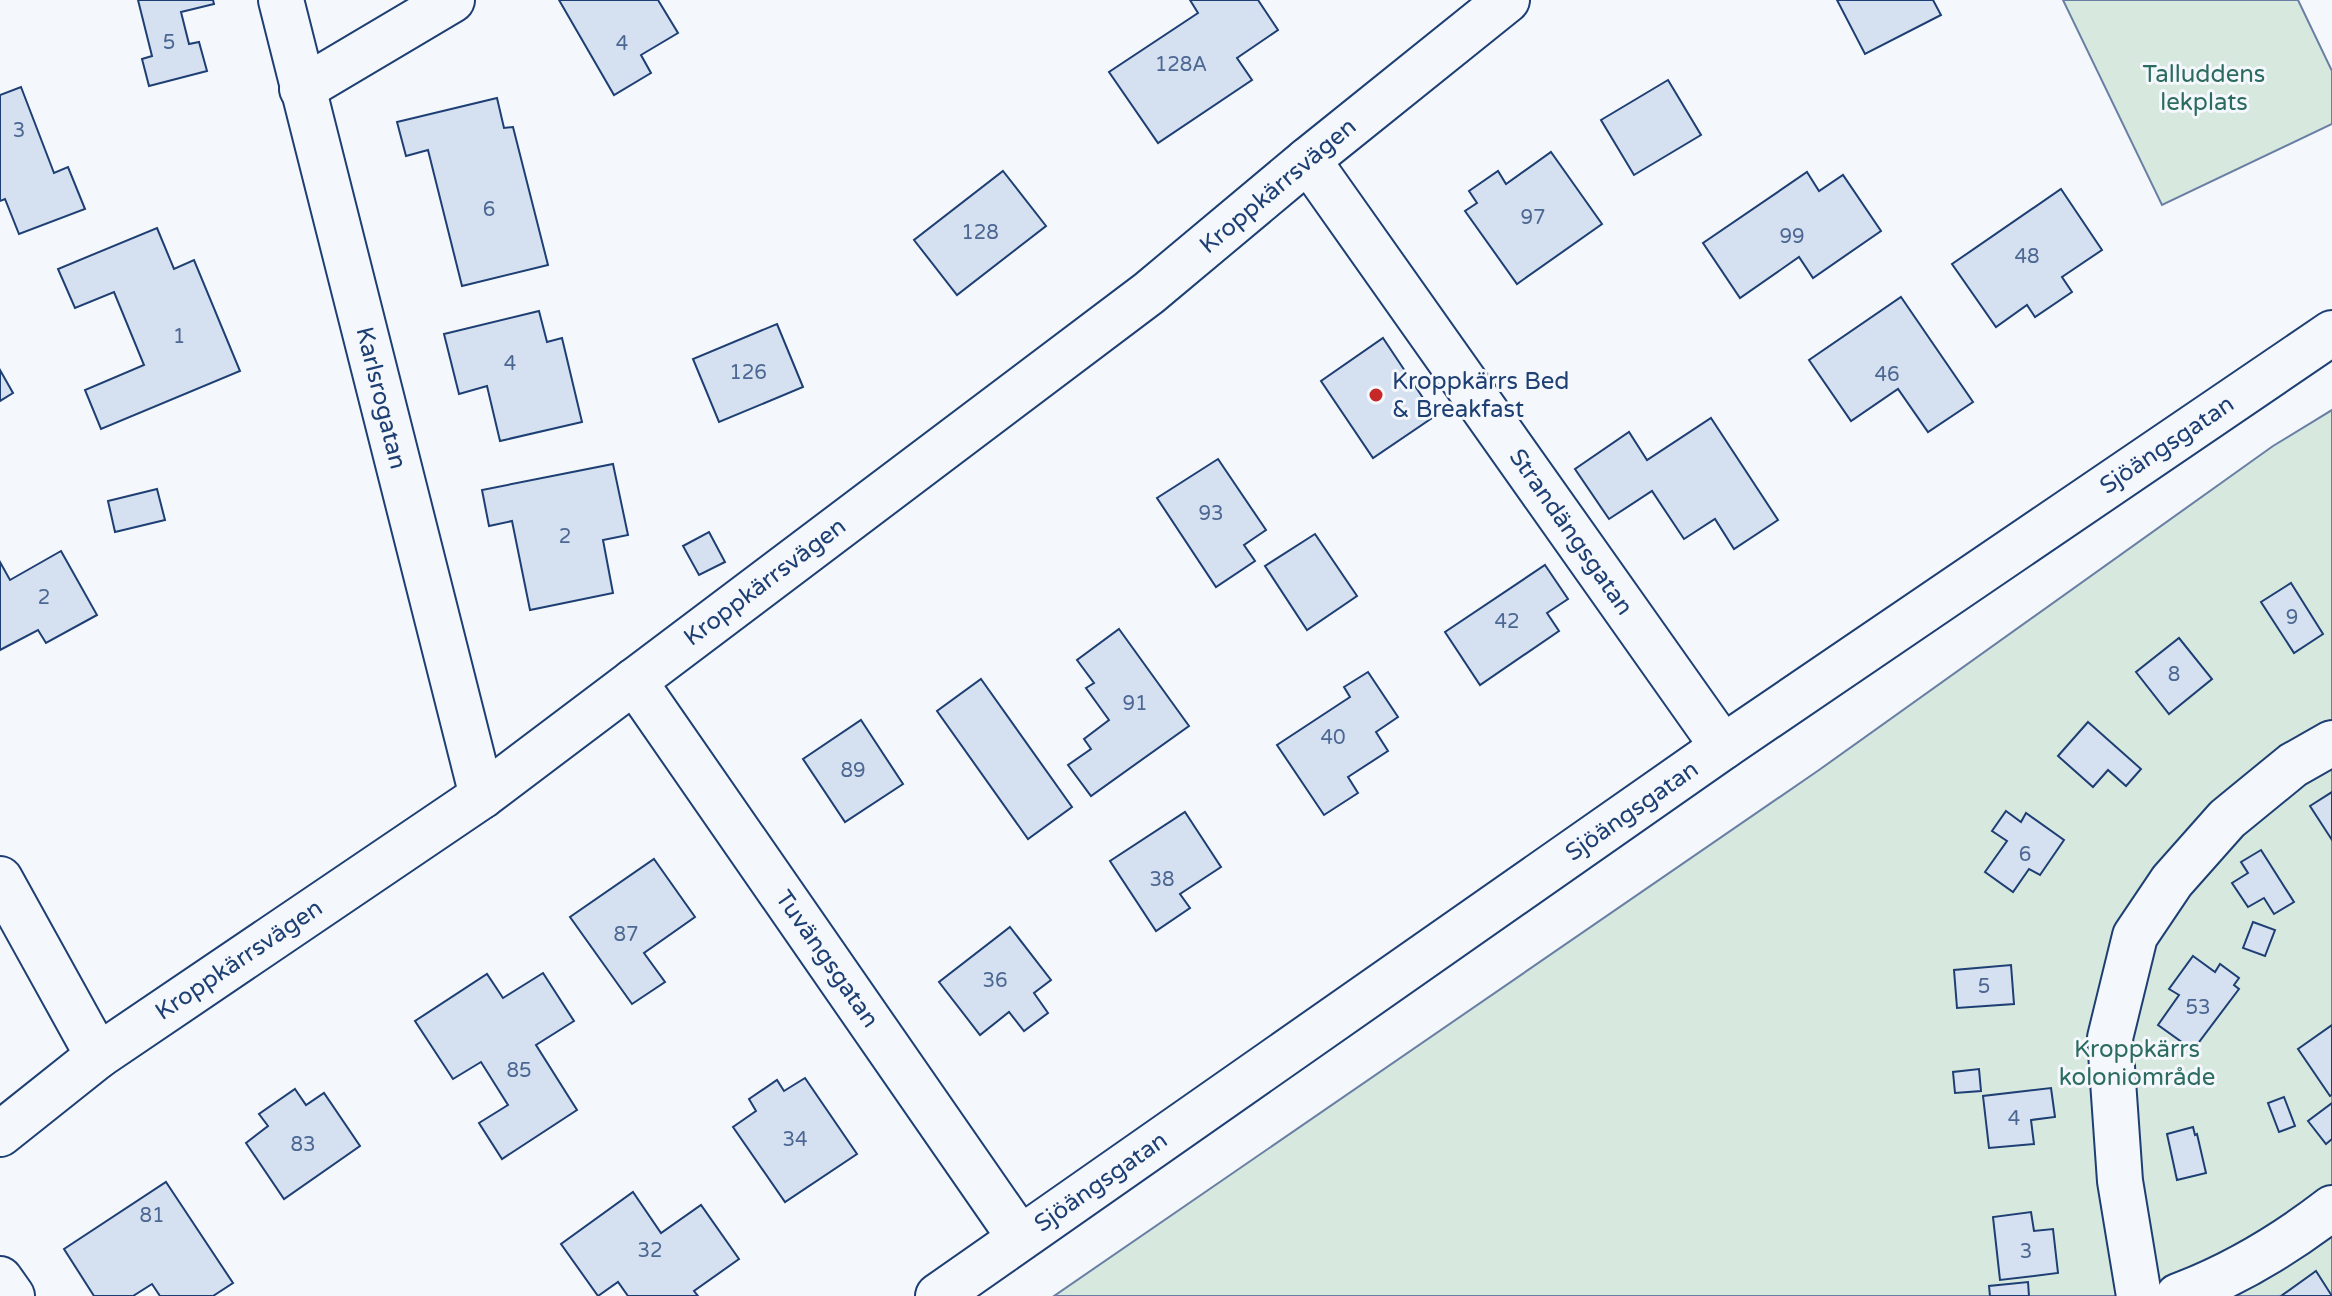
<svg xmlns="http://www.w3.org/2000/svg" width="2332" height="1296" viewBox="0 0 2332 1296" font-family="'Varela Round',sans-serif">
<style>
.green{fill:#d7e8df;stroke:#687fa3;stroke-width:2}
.building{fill:#d5e0f0;stroke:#1d3f73;stroke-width:2}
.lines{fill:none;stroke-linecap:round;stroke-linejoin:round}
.minor-casing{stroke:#1d3f73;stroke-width:48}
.minor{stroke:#f4f7fb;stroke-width:44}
.poi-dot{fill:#c62828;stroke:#f4f7fb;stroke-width:3}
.labels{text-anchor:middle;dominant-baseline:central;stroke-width:6;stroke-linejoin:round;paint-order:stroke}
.number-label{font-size:20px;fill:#4b6792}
.park-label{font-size:24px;fill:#2c6c60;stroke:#f4f7fb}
.street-label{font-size:24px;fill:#1d3f73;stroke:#f4f7fb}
.poi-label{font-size:24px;fill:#1d3f73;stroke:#f4f7fb;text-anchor:start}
</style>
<rect width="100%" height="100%" fill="#f4f7fb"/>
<g class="green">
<polygon points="2063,0 2298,0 2332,71 2332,124 2162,205"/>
<polygon points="2332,410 2332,1296 1054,1296 1819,770 2273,446"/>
</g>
<g class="building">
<polygon points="138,0 213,0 214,4 181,12 189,44 199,42 207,71 149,86 142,59 152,56"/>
<polygon points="559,0 658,0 678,33 641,55 651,73 614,95"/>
<polygon points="1190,0 1258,0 1278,30 1237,58 1252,80 1158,143 1109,72 1198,13"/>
<polygon points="1837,0 1933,0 1941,15 1865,54"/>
<polygon points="1668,80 1701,135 1634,175 1601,120"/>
<polygon points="21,87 54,173 68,167 85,209 19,234 5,199 0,201 0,95"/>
<polygon points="497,98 504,128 513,127 548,265 462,286 428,150 406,156 397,122"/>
<polygon points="1551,152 1602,224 1517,284 1465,211 1477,203 1469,191 1498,171 1506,184"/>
<polygon points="1003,171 1046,226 957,295 914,240"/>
<polygon points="1807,172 1819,191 1843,175 1881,231 1813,278 1799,257 1740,298 1703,243"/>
<polygon points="2061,189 2102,250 2062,277 2072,292 2035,317 2027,305 1996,327 1952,264"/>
<polygon points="157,228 174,269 194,260 240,371 101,429 85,390 144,365 114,292 75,308 58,269"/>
<polygon points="1901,297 1973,402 1928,432 1898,389 1851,421 1809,360"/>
<polygon points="539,311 547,342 562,338 582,422 500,441 487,386 459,394 444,334"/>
<polygon points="777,324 803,387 719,422 693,359"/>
<polygon points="1383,338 1435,416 1373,458 1321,381"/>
<polygon points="0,370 13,393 0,401"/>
<polygon points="1711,418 1778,520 1734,549 1715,519 1684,539 1652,491 1609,519 1575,469 1629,432 1647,460"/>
<polygon points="1218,459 1266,530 1244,545 1255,561 1216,587 1157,498"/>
<polygon points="613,464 628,535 603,540 613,593 530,610 512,521 489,526 482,490"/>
<polygon points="157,489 165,520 115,532 108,501"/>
<polygon points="709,532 725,562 699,575 683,546"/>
<polygon points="1315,534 1357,596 1307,630 1265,566"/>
<polygon points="61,551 97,615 46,643 38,630 0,650 0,562 10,580"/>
<polygon points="1545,565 1568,599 1547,613 1559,631 1480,685 1445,632"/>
<polygon points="2291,583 2323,634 2294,653 2261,602"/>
<polygon points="1119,629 1189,726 1091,796 1068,765 1091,749 1084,739 1109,720 1086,688 1094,683 1077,660"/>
<polygon points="2179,638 2212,679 2169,714 2136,672"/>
<polygon points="1368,672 1398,717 1376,732 1388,751 1348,777 1358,793 1324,815 1277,745 1350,697 1344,687"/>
<polygon points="981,679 1072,807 1028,839 937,711"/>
<polygon points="861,720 903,784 845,822 803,759"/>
<polygon points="2088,722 2141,769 2126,786 2108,770 2093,787 2058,756"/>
<polygon points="2332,792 2332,840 2310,806"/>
<polygon points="2006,811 2021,822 2026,813 2064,840 2040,875 2029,869 2013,892 1985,872 2007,841 1992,831"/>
<polygon points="1185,812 1221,867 1180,894 1190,908 1156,931 1110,861"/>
<polygon points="2261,850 2294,902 2274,914 2264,898 2248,907 2232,883 2248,873 2241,862"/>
<polygon points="654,859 695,917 644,953 665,982 632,1004 570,917"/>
<polygon points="2253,922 2275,930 2265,956 2243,948"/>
<polygon points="1010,927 1051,980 1034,993 1048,1013 1024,1031 1009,1012 980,1035 939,982"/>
<polygon points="2193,956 2215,972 2220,964 2239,978 2234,985 2239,989 2193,1050 2158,1025 2179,995 2169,989"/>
<polygon points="2011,965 2014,1004 1957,1008 1954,970"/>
<polygon points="543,973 574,1021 536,1045 577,1110 502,1159 479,1123 508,1105 481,1062 453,1079 415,1021 487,974 503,998"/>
<polygon points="2332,1025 2332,1095 2330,1096 2298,1049"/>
<polygon points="1979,1069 1981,1091 1955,1093 1953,1072"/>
<polygon points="805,1078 857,1154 785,1202 733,1127 756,1111 749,1099 777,1080 784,1091"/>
<polygon points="2051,1088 2055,1117 2031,1120 2034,1144 1989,1148 1983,1096"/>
<polygon points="295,1089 306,1105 324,1093 360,1146 284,1199 246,1143 268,1126 259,1114"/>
<polygon points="2284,1097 2295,1126 2279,1132 2268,1103"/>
<polygon points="2332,1103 2332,1139 2326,1144 2308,1121"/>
<polygon points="2193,1127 2195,1135 2197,1134 2206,1173 2177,1180 2167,1134"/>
<polygon points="166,1182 233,1283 213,1296 160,1296 152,1284 133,1296 94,1296 64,1249"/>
<polygon points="633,1192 661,1233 701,1205 739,1259 694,1291 698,1296 628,1296 618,1282 598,1296 561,1244"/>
<polygon points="2031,1212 2034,1231 2053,1229 2058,1273 2000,1280 1993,1217"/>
<polygon points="2316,1271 2332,1296 2281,1296"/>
<polygon points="2028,1282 2029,1296 1990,1296 1989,1286"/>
</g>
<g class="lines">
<g class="minor-casing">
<g id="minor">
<polyline points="281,0 482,796"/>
<polyline points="302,89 452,0"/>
<polyline points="1308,160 1723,747"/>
<polyline points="634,681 1020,1238"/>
<polyline points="0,879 98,1056"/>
<polyline points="0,1134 98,1056 482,796 1149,293 1308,160 1507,0"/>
<polyline points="0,1279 12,1296"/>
<polyline points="938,1296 1723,747 2332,333"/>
<polyline points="2139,1296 2120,1181 2110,1038 2135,936 2172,881 2227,819 2293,765 2332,743"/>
<path d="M2178 1296C2234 1275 2284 1245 2332 1208"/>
</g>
</g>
<use href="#minor" class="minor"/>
</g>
<circle class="poi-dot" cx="1376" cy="395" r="8"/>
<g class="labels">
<g class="number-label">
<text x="169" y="43">5</text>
<text x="622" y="44">4</text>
<text x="1181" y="65">128A</text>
<text x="19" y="131">3</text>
<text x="489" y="210">6</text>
<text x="1533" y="218">97</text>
<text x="980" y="233">128</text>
<text x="1792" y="237">99</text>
<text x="2027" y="257">48</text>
<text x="179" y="337">1</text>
<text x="510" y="364">4</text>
<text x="748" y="373">126</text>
<text x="1887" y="375">46</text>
<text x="1211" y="514">93</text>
<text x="565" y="537">2</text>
<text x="44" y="598">2</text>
<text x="2292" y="618">9</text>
<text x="1507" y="622">42</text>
<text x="2174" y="675">8</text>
<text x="1135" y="704">91</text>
<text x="1333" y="738">40</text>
<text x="853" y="771">89</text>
<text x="2025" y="855">6</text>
<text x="1162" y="880">38</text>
<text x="626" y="935">87</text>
<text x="995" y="981">36</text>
<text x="1984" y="987">5</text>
<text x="2198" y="1008">53</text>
<text x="519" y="1071">85</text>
<text x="2014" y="1119">4</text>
<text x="795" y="1140">34</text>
<text x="303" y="1145">83</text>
<text x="152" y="1216">81</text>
<text x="650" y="1251">32</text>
<text x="2026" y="1252">3</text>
</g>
<g class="park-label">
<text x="2204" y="74">Talluddens<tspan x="2204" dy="28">lekplats</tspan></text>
<text x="2137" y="1049">Kroppkärrs<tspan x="2137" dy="28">koloniområde</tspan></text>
</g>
<g class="street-label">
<text transform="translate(1278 186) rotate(-40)">Kroppkärrsvägen</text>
<text transform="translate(381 398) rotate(76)">Karlsrogatan</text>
<text transform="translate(2167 445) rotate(-34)">Sjöängsgatan</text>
<text transform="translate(1571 532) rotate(55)">Strandängsgatan</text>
<text transform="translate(765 582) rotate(-37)">Kroppkärrsvägen</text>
<text transform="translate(1632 811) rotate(-35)">Sjöängsgatan</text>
<text transform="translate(827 959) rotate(55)">Tuvängsgatan</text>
<text transform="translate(239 960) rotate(-34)">Kroppkärrsvägen</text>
<text transform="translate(1101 1182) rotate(-35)">Sjöängsgatan</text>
</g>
<g class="poi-label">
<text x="1392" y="381">Kroppkärrs Bed<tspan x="1392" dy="28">&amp; Breakfast</tspan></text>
</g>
</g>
</svg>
